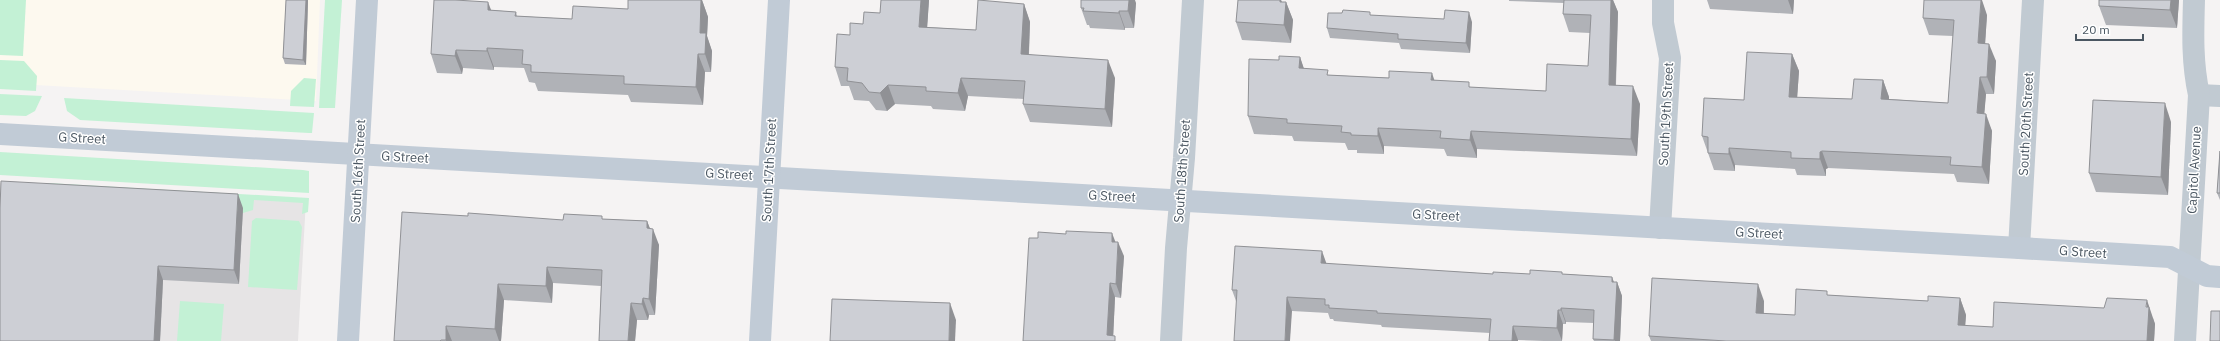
<svg xmlns="http://www.w3.org/2000/svg" width="2220" height="341" viewBox="0 0 2220 341" font-family="'IBM Plex Sans',sans-serif">
<style>
.commercial{fill:#fdf9ef}
.education{fill:#e6e4e5}
.green{fill:#c3f1d5}
.lines{fill:none;stroke-linecap:round;stroke-linejoin:round}
.street{stroke:#c1cad2;stroke-width:22}
.secondary{stroke:#c1cbd6;stroke-width:22}
.wall{fill:#b0b2b7}
.shaded-wall{fill:#909195}
.building{fill:#cdcfd5;stroke:#909195}
.labels{text-anchor:middle;dominant-baseline:central;stroke-width:3;stroke-linejoin:round;paint-order:stroke}
.street-label{font-size:13px;fill:#4a5661;stroke:#fff}
</style>
<rect width="100%" height="100%" fill="#f5f3f3"/>
<polygon class="commercial" points="0,0 320,0 316,101 0,83"/>
<polygon class="education" points="0,183 306,200 298,341 0,341"/>
<g class="green">
<polygon points="0,0 26,0 23,56 0,55"/>
<polygon points="325,0 342,0 335,108 319,108"/>
<polygon points="0,60 24,61 37,76 36,91 0,89"/>
<polygon points="304,78 316,79 314,107 290,106 291,91"/>
<polygon points="0,94 42,96 35,111 26,116 0,115"/>
<polygon points="64,98 314,113 312,133 309,133 80,120 67,111"/>
<polygon points="0,152 303,170 309,171 309,193 0,175"/>
<polygon points="48,183 309,198 308,212 302,214 303,203 254,200 253,210 243,213 47,197"/>
<polygon points="256,218 299,221 302,227 297,290 248,287 252,221"/>
<polygon points="180,301 224,304 221,341 177,341"/>
</g>
<g class="lines">
<g class="street">
<polyline points="2199,95 2220,96"/>
<polyline points="1660,228 1670,58 1663,23 1663,0"/>
<polyline points="2019,248 2033,0"/>
<polyline points="1171,341 1176,248 1184,158 1193,0"/>
<path d="M2185 341 2199 95C2192 63 2193 33 2194 0"/>
</g>
<g class="secondary">
<polyline points="0,134 2019,248 2170,257 2207,276 2220,277"/>
<polyline points="348,341 367,0"/>
<polyline points="760,341 779,0"/>
</g>
</g>
<g class="wall">
<polygon points="286,0 308,0 306,65 285,64 283,58"/>
<polygon points="628,0 702,0 708,17 707,36 712,51 711,72 705,72 703,105 631,102 628,95 538,91 535,83 529,82 524,68 494,67 494,70 463,68 462,74 437,73 431,54 491,10 516,12 517,16 572,19 628,9"/>
<polygon points="881,0 929,0 927,27 976,30 1024,4 1030,22 1029,54 1115,78 1112,127 1030,122 1023,104 1024,99 968,96 965,111 933,109 931,106 895,104 887,111 876,110 869,101 854,100 849,86 841,86 835,67 850,35 863,24 880,13"/>
<polygon points="1238,0 1281,0 1282,2 1286,2 1293,20 1291,43 1242,40 1236,22"/>
<polygon points="1509,0 1613,0 1618,12 1616,85 1640,104 1637,156 1477,149 1477,158 1447,156 1444,149 1384,146 1384,154 1357,153 1357,150 1348,150 1345,143 1294,141 1292,136 1254,134 1248,116 1300,57 1304,69 1329,75 1434,80 1471,87 1546,91 1588,66 1590,33 1569,32 1563,14 1564,3 1509,1"/>
<polygon points="1707,0 1794,0 1793,14 1710,9"/>
<polygon points="2179,0 2177,28 2106,25 2099,6"/>
<polygon points="1136,3 1134,28 1125,28 1125,30 1090,28 1089,25 1087,25 1081,8"/>
<polygon points="1371,15 1472,22 1470,53 1401,49 1399,43 1330,38 1327,28"/>
<polygon points="1987,15 1985,44 1996,61 1994,94 1986,94 1984,113 1992,131 1989,184 1957,182 1954,174 1828,168 1826,169 1826,176 1797,175 1795,169 1735,165 1735,171 1714,170 1702,136 1744,100 1792,54 1799,71 1797,98 1852,99 1883,80 1889,97 1889,99 1948,103 1953,36 1929,35 1923,18"/>
<polygon points="2171,122 2168,195 2096,192 2089,173"/>
<polygon points="2220,151 2220,200 2217,193"/>
<polygon points="243,208 239,284 163,280 160,341 0,341"/>
<polygon points="468,216 563,220 603,219 647,221 650,229 659,245 655,315 649,315 648,320 637,320 635,341 599,341 601,286 553,283 552,303 504,300 501,341 394,341"/>
<polygon points="1124,256 1121,298 1115,297 1113,336 1023,341"/>
<polygon points="1327,264 1493,274 1563,274 1612,277 1614,282 1617,282 1622,296 1620,341 1594,341 1593,339 1594,323 1566,322 1566,324 1563,324 1562,341 1544,341 1518,340 1518,341 1489,341 1490,333 1382,327 1381,325 1334,321 1333,319 1330,319 1328,313 1292,311 1236,301 1232,290"/>
<polygon points="1828,295 1928,301 1960,298 1966,315 1965,326 1993,327 2153,318 2155,324 2154,341 1651,341 1649,336 1764,301 1764,314 1795,315"/>
</g>
<g class="shaded-wall">
<polygon points="306,0 308,0 306,65 303,60"/>
<polygon points="701,0 702,0 708,17 707,36 712,51 711,72 705,54 700,33"/>
<polygon points="921,0 929,0 926,45 919,27"/>
<polygon points="1129,0 1135,0 1136,3 1134,28 1128,11"/>
<polygon points="1280,0 1281,0 1285,11 1286,2 1293,20 1291,43 1284,25"/>
<polygon points="1611,0 1613,0 1618,12 1615,103 1609,85"/>
<polygon points="1788,0 1794,0 1793,14"/>
<polygon points="1981,0 1982,0 1987,15 1984,60 1978,43"/>
<polygon points="2171,0 2179,0 2177,28 2170,10"/>
<polygon points="488,2 495,20 488,10"/>
<polygon points="1024,4 1030,22 1028,72 1021,54"/>
<polygon points="1119,11 1125,28 1125,30 1119,13"/>
<polygon points="1469,12 1472,22 1470,53 1466,43"/>
<polygon points="1989,44 1996,61 1994,94 1987,77"/>
<polygon points="487,48 494,67 494,70 487,51"/>
<polygon points="456,50 463,68 462,74 455,56"/>
<polygon points="698,54 705,72 703,105 696,87"/>
<polygon points="1792,54 1799,71 1796,114 1789,97"/>
<polygon points="1300,57 1306,75 1299,68"/>
<polygon points="1108,60 1115,78 1112,127 1105,109"/>
<polygon points="1432,73 1438,91 1431,80"/>
<polygon points="1980,77 1986,94 1983,130 1977,113"/>
<polygon points="961,78 968,96 965,111 958,93"/>
<polygon points="1883,80 1889,97 1888,116 1881,99"/>
<polygon points="888,85 895,104 887,111 880,93"/>
<polygon points="1633,86 1640,104 1637,156 1631,139"/>
<polygon points="2165,103 2171,122 2168,195 2161,177"/>
<polygon points="1986,114 1992,131 1989,184 1982,167"/>
<polygon points="1378,128 1384,146 1384,154 1378,136"/>
<polygon points="1471,131 1477,149 1477,158 1470,140"/>
<polygon points="1729,148 1735,165 1735,171 1729,154"/>
<polygon points="1822,151 1828,168 1826,169 1826,176 1820,159 1820,152"/>
<polygon points="238,194 243,208 239,284 234,270"/>
<polygon points="647,221 653,236 653,229 659,245 655,315 649,299 647,228"/>
<polygon points="1112,233 1117,246 1112,242"/>
<polygon points="1118,242 1124,256 1121,298 1116,284"/>
<polygon points="1322,251 1327,265 1321,263"/>
<polygon points="158,266 163,280 160,341 154,341"/>
<polygon points="547,267 553,283 552,303 546,286"/>
<polygon points="1612,277 1616,289 1617,282 1622,296 1620,341 1615,341 1614,340"/>
<polygon points="1110,283 1115,297 1113,341 1107,335"/>
<polygon points="498,284 504,300 501,341 499,341 495,329"/>
<polygon points="1758,284 1764,301 1763,330 1756,313"/>
<polygon points="1287,297 1292,311 1290,341 1285,341"/>
<polygon points="643,298 649,315 648,320 642,304"/>
<polygon points="1960,298 1966,315 1964,341 1958,325"/>
<polygon points="2147,300 2155,324 2154,341 2147,341"/>
<polygon points="631,303 637,320 635,341 628,341"/>
<polygon points="950,303 956,320 955,341 949,341"/>
<polygon points="1561,308 1566,322 1566,324 1561,310"/>
<polygon points="1558,310 1563,324 1562,341 1557,328"/>
<polygon points="446,326 452,341 446,341"/>
<polygon points="1513,326 1518,340 1518,341 1512,341"/>
</g>
<g class="building">
<polygon points="286,0 306,0 303,60 283,58"/>
<polygon points="434,0 455,0 488,2 488,10 516,12 515,16 572,19 573,6 628,9 628,0 701,0 700,33 706,33 705,54 698,54 696,87 624,84 624,76 531,72 531,65 522,64 523,50 487,48 487,51 456,50 455,56 431,54"/>
<polygon points="881,0 921,0 919,27 976,30 978,0 1024,4 1021,54 1108,60 1105,109 1023,104 1025,81 961,78 958,93 926,91 926,87 888,85 880,93 869,92 862,83 847,81 848,68 835,67 837,34 850,35 850,23 863,24 864,12 880,13"/>
<polygon points="1081,0 1129,0 1128,11 1119,11 1119,13 1083,11 1084,8 1081,8"/>
<polygon points="1238,0 1280,0 1280,2 1286,2 1284,25 1236,22"/>
<polygon points="1564,0 1611,0 1609,85 1633,86 1631,139 1471,131 1470,140 1440,138 1441,131 1378,128 1378,136 1351,135 1351,133 1341,132 1342,126 1287,123 1287,119 1248,116 1249,59 1279,60 1279,56 1300,57 1299,68 1328,70 1327,75 1389,78 1389,71 1432,73 1431,80 1469,82 1469,87 1546,91 1547,64 1588,66 1591,15 1563,14"/>
<polygon points="1924,0 1981,0 1978,43 1989,44 1987,77 1980,77 1977,113 1986,114 1982,167 1950,165 1951,157 1822,151 1820,152 1820,159 1791,158 1791,152 1729,148 1729,154 1708,153 1708,137 1702,136 1704,98 1744,100 1747,52 1792,54 1789,97 1852,99 1854,79 1883,80 1881,99 1948,103 1954,20 1923,18"/>
<polygon points="2099,0 2171,0 2170,10 2099,6"/>
<polygon points="1343,10 1370,12 1370,15 1444,19 1445,10 1469,12 1466,43 1398,39 1398,34 1327,28 1328,13 1342,13"/>
<polygon points="2093,100 2165,103 2161,177 2089,173"/>
<polygon points="2220,151 2220,193 2217,193"/>
<polygon points="1,181 238,194 234,270 158,266 154,341 0,341 0,208"/>
<polygon points="402,212 468,216 468,213 563,220 564,214 602,216 602,219 647,221 647,228 653,229 649,299 643,298 642,304 631,303 628,341 599,341 602,270 547,267 546,286 498,284 495,329 446,326 446,340 441,340 440,341 394,341"/>
<polygon points="1066,231 1112,233 1112,242 1118,242 1116,284 1110,283 1107,335 1115,336 1115,341 1023,341 1029,238 1038,238 1038,232 1066,234"/>
<polygon points="1235,246 1322,251 1321,263 1493,274 1493,272 1530,274 1530,270 1562,272 1562,274 1612,277 1612,282 1617,282 1614,340 1593,339 1594,310 1561,308 1561,310 1558,310 1557,328 1513,326 1512,341 1489,341 1491,319 1377,313 1377,311 1329,308 1329,305 1325,305 1325,299 1287,297 1285,341 1234,341 1237,290 1232,290"/>
<polygon points="1652,278 1758,284 1756,313 1795,315 1796,289 1827,291 1827,295 1928,301 1928,296 1960,298 1958,325 1993,327 1994,302 2104,308 2107,298 2147,300 2146,307 2149,307 2147,341 1726,341 1649,336"/>
<polygon points="832,299 950,303 949,341 830,341"/>
<polygon points="2211,311 2220,311 2220,341 2210,341"/>
</g>
<g class="labels">
<g class="street-label">
<text transform="translate(1666 114) rotate(-87)">South 19th Street</text>
<text transform="translate(2026 124) rotate(-87)">South 20th Street</text>
<text transform="translate(82 138) rotate(3)">G Street</text>
<text transform="translate(405 157) rotate(3)">G Street</text>
<text transform="translate(769 170) rotate(-87)">South 17th Street</text>
<text transform="translate(2194 170) rotate(-87)">Capitol Avenue</text>
<text transform="translate(358 171) rotate(-87)">South 16th Street</text>
<text transform="translate(1182 171) rotate(-86)">South 18th Street</text>
<text transform="translate(729 174) rotate(3)">G Street</text>
<text transform="translate(1112 196) rotate(3)">G Street</text>
<text transform="translate(1436 215) rotate(3)">G Street</text>
<text transform="translate(1759 233) rotate(3)">G Street</text>
<text transform="translate(2083 252) rotate(4)">G Street</text>
</g>
</g>
<path d="M2076 34v6h67v-6" fill="none" stroke="#4a5661" stroke-width="2"/>
<text x="2082" y="34" font-size="12" fill="#4a5661" stroke="#ffffff" stroke-width="3" paint-order="stroke">20 m</text>
</svg>
